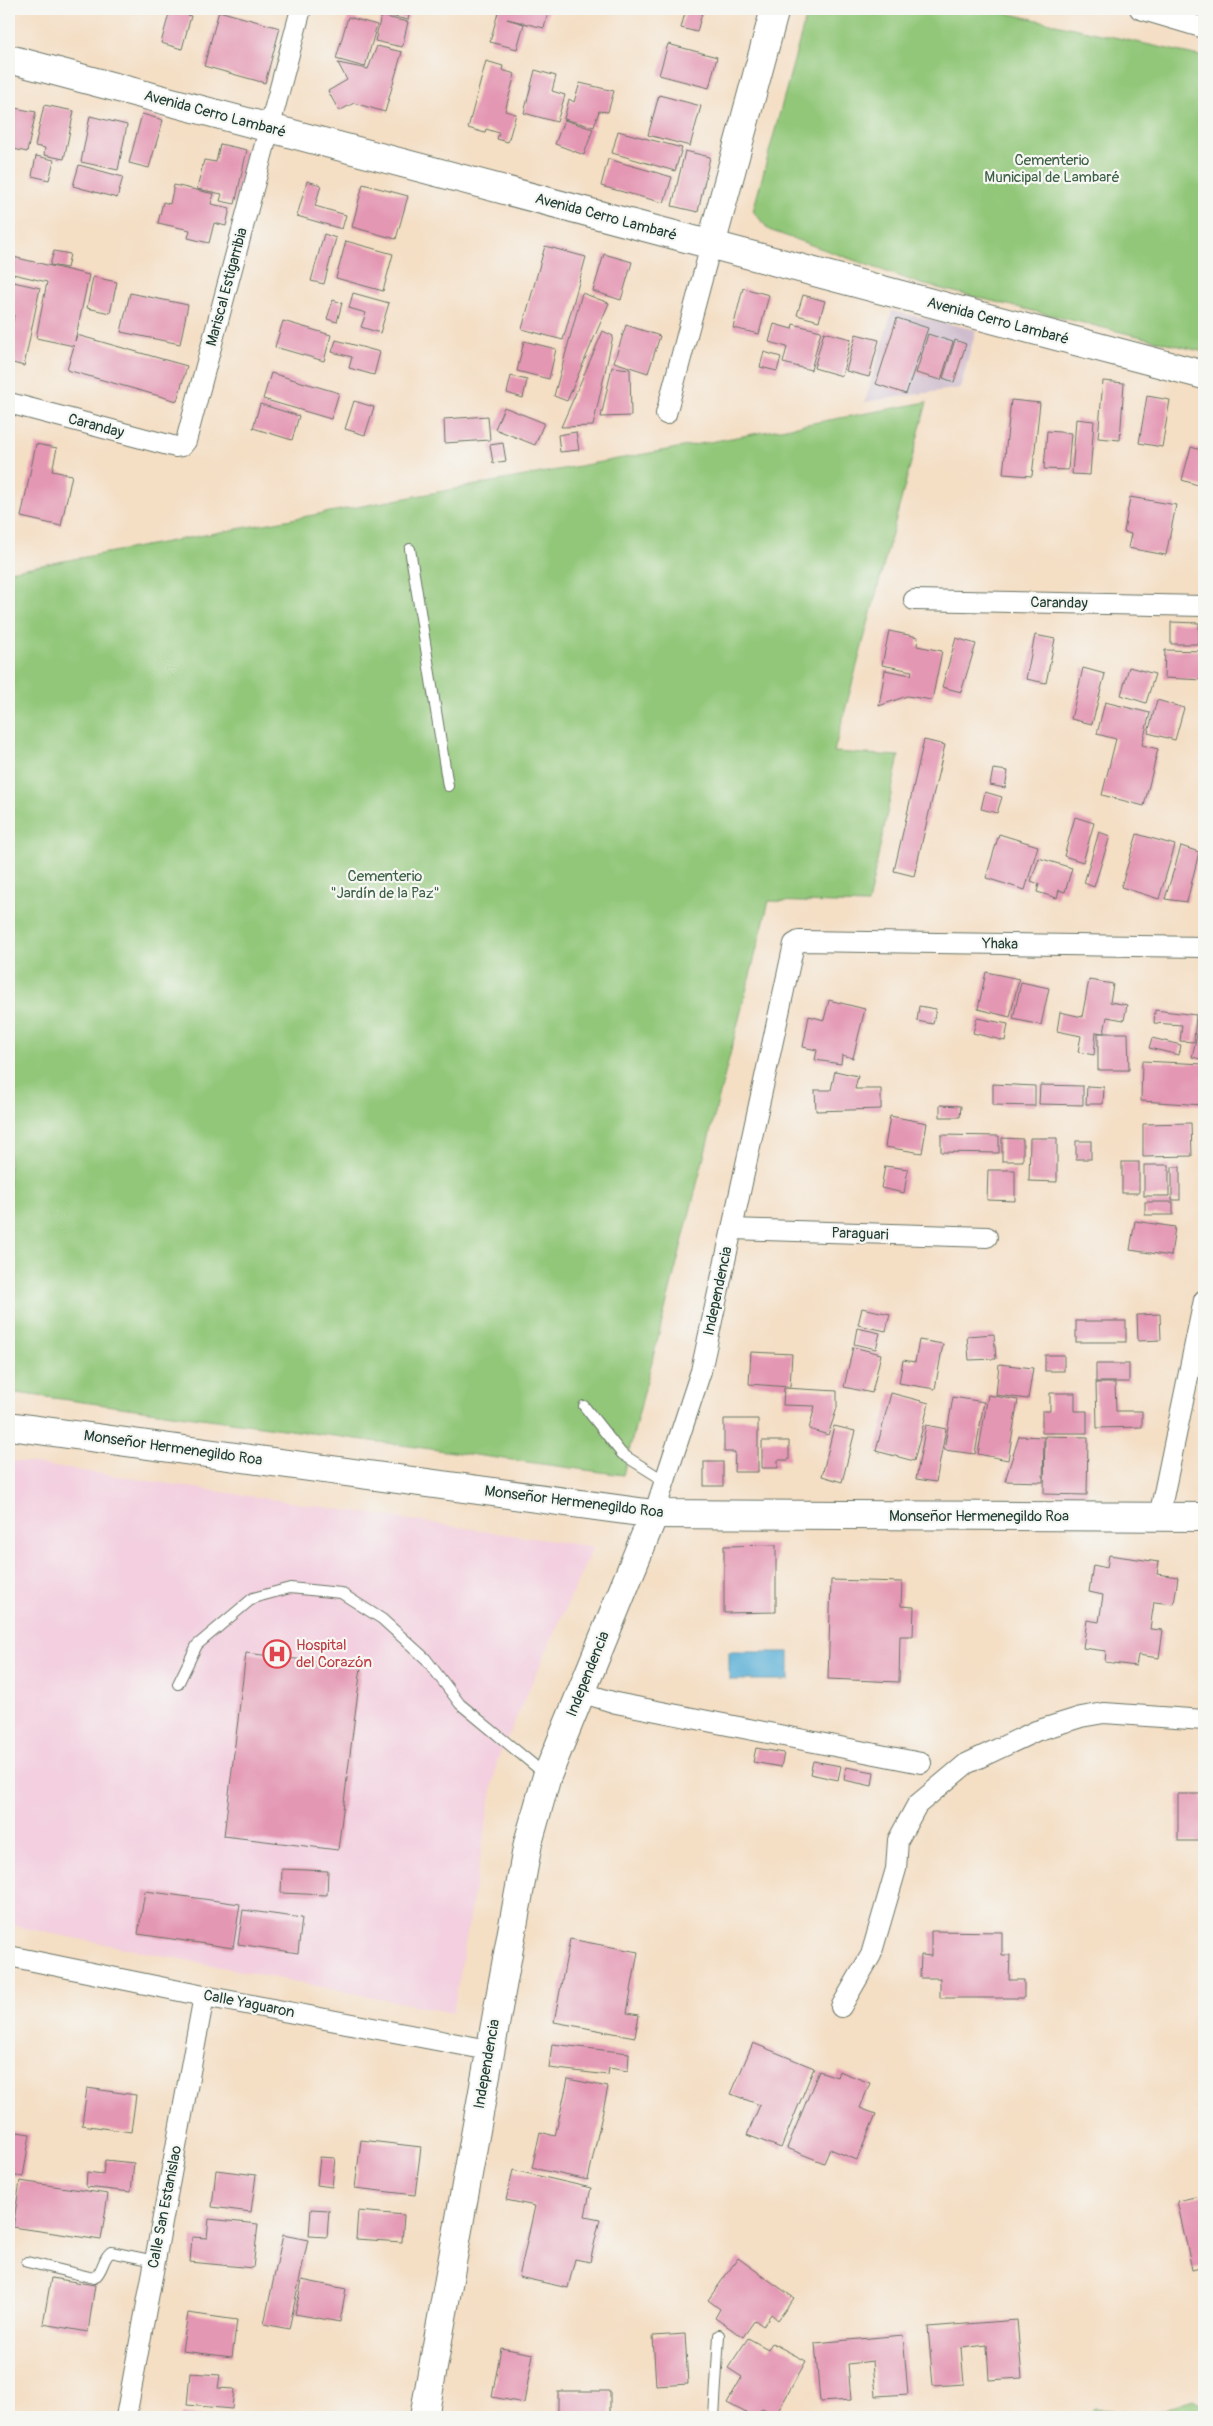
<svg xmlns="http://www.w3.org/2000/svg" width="1213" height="2426" viewBox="0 0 1213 2426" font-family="Pangolin,sans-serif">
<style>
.built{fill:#f3cfdf}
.industrial{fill:#cfbdce}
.green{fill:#92c779;stroke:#588256}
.water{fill:#59afd6;stroke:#3c7685}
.building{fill:#e497b3}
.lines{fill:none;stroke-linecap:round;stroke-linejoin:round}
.lane-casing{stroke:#6a7566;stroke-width:12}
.street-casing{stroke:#6a7566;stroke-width:22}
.secondary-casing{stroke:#6a7566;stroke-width:30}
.lane{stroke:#fff;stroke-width:10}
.street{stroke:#fff;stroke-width:20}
.secondary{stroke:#fff;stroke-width:28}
.labels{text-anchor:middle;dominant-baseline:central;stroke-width:4.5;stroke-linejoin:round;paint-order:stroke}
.street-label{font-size:15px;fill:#1f3d34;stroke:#f6f6f2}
.park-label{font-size:15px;fill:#3c6045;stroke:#f6f6f2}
.health-label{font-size:15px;fill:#be3a42;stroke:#f6f6f2;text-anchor:start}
</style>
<rect width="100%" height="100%" fill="#f6f6f2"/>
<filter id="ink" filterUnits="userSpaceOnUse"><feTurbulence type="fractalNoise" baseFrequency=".02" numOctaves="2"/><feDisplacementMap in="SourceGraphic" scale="10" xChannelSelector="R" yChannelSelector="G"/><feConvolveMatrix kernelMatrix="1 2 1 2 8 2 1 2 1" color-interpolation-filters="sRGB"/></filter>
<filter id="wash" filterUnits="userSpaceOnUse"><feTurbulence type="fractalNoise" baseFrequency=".0096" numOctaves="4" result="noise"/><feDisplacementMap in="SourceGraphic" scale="20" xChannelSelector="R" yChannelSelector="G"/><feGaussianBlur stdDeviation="1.12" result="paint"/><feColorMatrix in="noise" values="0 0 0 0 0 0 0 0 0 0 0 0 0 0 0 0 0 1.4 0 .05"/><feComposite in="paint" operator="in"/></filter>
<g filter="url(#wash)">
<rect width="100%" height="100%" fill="#f4dec4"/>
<polygon class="built" points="9,1460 593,1547 497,1761 453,2013 9,1925"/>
<polygon class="industrial" points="892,311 976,330 960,388 865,402"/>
<g class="green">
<polygon points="808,9 988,9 1204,57 1204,352 921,284 769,230 753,211"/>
<polygon points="927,402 834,752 899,756 868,904 769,901 623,1475 9,1392 9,571"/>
<polygon points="1193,2399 1204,2405 1204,2417 1089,2417 1094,2409 1151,2413"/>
</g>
<rect class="water" x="729" y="1652" width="60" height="28"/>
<g id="blocks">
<g class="building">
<polygon points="383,9 410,9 408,20 382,14"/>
<polygon points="499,9 549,9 544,28 507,19 524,24 517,49 490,42"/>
<polygon points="659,9 675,9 674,13"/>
<polygon points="686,9 703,9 697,32 681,28"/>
<polygon points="170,10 191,16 182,49 161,43"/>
<polygon points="219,11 280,28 265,83 204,66"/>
<polygon points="381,16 408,22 402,47 375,41"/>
<polygon points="348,17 377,25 365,67 336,59"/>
<polygon points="668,44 717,57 709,88 659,75"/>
<polygon points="377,46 402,52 385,112 354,103 339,111 328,91 347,80 338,63 368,69"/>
<polygon points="486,61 503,66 502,70 515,74 505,111 516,114 508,142 497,139 499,133 486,129 485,133 468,128"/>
<polygon points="535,70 556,76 552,91 565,95 557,122 524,113"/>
<polygon points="580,83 614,91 608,112 599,111 594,127 564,119 569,99 574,102"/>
<polygon points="659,95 701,106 690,146 648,135"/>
<polygon points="44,105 74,111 64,159 44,155 45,148 35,146"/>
<polygon points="9,107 36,112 27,152 9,148"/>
<polygon points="142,114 163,120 149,168 129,163"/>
<polygon points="90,116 127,125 118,170 81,162"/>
<polygon points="564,120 593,129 584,155 555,144"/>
<polygon points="618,131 682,148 675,171 612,153"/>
<polygon points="220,144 247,150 235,204 220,201 222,194 197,189 204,160 216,162"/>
<polygon points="685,151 710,157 698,212 672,206"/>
<polygon points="36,156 54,160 49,180 32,176"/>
<polygon points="608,159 672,177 664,203 601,186"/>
<polygon points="79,165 123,177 117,198 73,186"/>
<polygon points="307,181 321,185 315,206 346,215 342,229 297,216"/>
<polygon points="363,184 408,196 396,239 352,227"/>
<polygon points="174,185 214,194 211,204 230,208 226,226 214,223 209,243 188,238 190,230 158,223 163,202 170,204"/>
<polygon points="324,234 336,238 324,284 311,281"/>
<polygon points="346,241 393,254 383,291 336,278"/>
<polygon points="545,246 586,257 563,340 522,329"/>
<polygon points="54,251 70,254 67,268 50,265"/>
<polygon points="604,254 632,262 621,300 593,291"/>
<polygon points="9,256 89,275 75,341 77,335 187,366 177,401 67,370 74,346 36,338 47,282 9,273"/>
<polygon points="93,277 117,282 110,313 87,308"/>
<polygon points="9,281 40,288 24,366 9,362 9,341 14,315 9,314"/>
<polygon points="743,288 769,295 759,334 733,328"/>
<polygon points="130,293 188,305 180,344 121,332"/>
<polygon points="353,293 389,303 380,333 361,327 366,313 349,308"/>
<polygon points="582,293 609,303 567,401 554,396"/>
<polygon points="803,295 825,301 819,321 797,315"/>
<polygon points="333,300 342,303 337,322 327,319"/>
<polygon points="897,318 928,328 906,394 876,384"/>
<polygon points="283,321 331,335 324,361 275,347"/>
<polygon points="774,324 792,329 793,324 821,331 811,370 783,363 787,347 769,342"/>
<polygon points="626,325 660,336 648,373 614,362"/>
<polygon points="603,331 613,336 593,426 561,427"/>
<polygon points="824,332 851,339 842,376 814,368"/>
<polygon points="856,334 879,340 869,377 846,371"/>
<polygon points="928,334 953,342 941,380 916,373"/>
<polygon points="336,340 380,352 374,375 349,368 352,357 332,352"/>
<polygon points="955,340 966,344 954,382 943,378"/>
<polygon points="524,341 556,349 549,379 517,371"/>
<polygon points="764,352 781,357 777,371 760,367"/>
<polygon points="612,367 630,369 631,416 601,417"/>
<polygon points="271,373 339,393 331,419 263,399"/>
<polygon points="511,376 527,380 523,398 507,393"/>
<polygon points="1103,381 1124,383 1120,440 1098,438"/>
<polygon points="1147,396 1170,400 1162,447 1139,443"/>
<polygon points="1011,400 1040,403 1032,476 1003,474"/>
<polygon points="354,401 374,407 365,435 345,429"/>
<polygon points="260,404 299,416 292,440 253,428"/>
<polygon points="504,407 544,423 535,445 495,429"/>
<polygon points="488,416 490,440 445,443 444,419"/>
<polygon points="1076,419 1094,421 1090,475 1072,474"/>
<polygon points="1047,431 1071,433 1068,470 1044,469"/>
<polygon points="576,432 579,450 560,452 558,435"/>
<polygon points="503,443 506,461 493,463 490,445"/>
<polygon points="36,444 57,448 52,471 72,475 61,526 21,517"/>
<polygon points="1191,447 1204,451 1204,487 1182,480"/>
<polygon points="1130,497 1176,505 1166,555 1128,548 1131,534 1124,532"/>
<polygon points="1171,622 1199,623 1199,644 1171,644"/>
<polygon points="889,631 918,637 917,646 942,651 932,700 907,696 879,706 885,670 911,675 912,671 882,665"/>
<polygon points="1035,635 1055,639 1046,683 1026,679"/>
<polygon points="956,638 976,644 961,692 942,687"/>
<polygon points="1165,650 1204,651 1204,680 1164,678"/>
<polygon points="1129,667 1155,674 1146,703 1121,695"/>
<polygon points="1083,668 1105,674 1092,724 1071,719"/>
<polygon points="1157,700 1184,708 1175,740 1148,733"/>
<polygon points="1105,702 1150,713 1142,745 1158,749 1144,806 1102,795 1116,739 1097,734"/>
<polygon points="924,740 945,745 914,876 894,871"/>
<polygon points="993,769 1008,771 1005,788 990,785"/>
<polygon points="985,792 1002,797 997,813 981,809"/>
<polygon points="1075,817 1094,823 1083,862 1064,856"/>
<polygon points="1099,832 1110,836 1094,887 1084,883"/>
<polygon points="999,834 1038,846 1025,890 986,878"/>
<polygon points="1137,834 1175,845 1159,899 1121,887"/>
<polygon points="1181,846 1199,852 1187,902 1165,899"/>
<polygon points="1039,858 1072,868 1065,892 1059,890 1057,898 1037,892 1039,884 1031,881"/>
<polygon points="986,972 1019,979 1010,1017 978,1009"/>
<polygon points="1089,980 1113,984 1110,1002 1127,1005 1124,1020 1107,1017 1104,1033 1128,1033 1129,1070 1098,1070 1098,1033 1104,1033 1096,1032 1094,1055 1078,1052 1081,1036 1057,1031 1060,1012 1082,1017"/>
<polygon points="1021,982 1049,988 1041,1025 1013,1019"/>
<polygon points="829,1000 865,1009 853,1058 842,1055 841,1064 815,1060 817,1050 803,1047 809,1016 824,1020"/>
<polygon points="919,1006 936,1009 933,1024 917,1021"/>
<polygon points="1155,1010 1196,1015 1194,1042 1180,1041 1182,1025 1154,1023"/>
<polygon points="1202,1013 1204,1014 1204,1060 1192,1057"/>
<polygon points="977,1018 1008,1024 1005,1041 973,1033"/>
<polygon points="1152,1038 1181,1045 1179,1055 1149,1048"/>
<polygon points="1142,1061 1204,1064 1204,1105 1141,1101"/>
<polygon points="835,1071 858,1076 855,1089 881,1089 881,1109 816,1111 815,1090 831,1090"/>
<polygon points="993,1084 1035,1086 1035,1106 993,1105"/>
<polygon points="1040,1085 1083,1086 1083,1105 1039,1104"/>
<polygon points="1087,1086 1104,1087 1103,1104 1086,1104"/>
<polygon points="940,1105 961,1106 960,1117 940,1117"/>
<polygon points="890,1116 927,1123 922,1153 885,1147"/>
<polygon points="1191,1123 1192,1156 1143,1157 1143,1124"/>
<polygon points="941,1135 999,1136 999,1153 941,1152"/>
<polygon points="1002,1138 1023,1139 1023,1161 1002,1161"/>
<polygon points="1030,1138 1057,1138 1057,1182 1029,1181"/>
<rect x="1076" y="1141" width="15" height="18"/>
<rect x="1122" y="1162" width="17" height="31"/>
<rect x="1144" y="1165" width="25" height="31"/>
<polygon points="885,1166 908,1169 904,1193 881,1188"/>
<rect x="1172" y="1167" width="8" height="33"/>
<polygon points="988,1170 1015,1170 1015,1201 987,1200"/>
<rect x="1145" y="1202" width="28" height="13"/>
<polygon points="1135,1221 1175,1227 1171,1256 1130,1250"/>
<polygon points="862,1308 890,1314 886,1331 858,1325"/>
<polygon points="1160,1314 1161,1340 1138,1341 1137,1315"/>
<rect x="1076" y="1321" width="50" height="21"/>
<polygon points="857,1328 880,1333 876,1349 854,1344"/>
<polygon points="994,1334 996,1359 969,1360 967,1336"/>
<polygon points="919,1340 943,1344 935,1389 899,1383 903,1360 915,1362"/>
<polygon points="853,1347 881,1354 872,1393 844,1387"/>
<polygon points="751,1352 792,1354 790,1387 749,1384"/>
<rect x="1045" y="1355" width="19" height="16"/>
<polygon points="999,1364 1033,1368 1028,1399 996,1395"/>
<rect x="1096" y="1364" width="33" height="18"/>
<polygon points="1096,1383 1115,1383 1116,1411 1142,1411 1142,1427 1097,1428"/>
<polygon points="784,1388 837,1391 837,1408 828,1435 809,1429 815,1406 783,1405"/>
<polygon points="891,1393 929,1403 914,1461 876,1451"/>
<polygon points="1050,1393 1075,1393 1075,1411 1087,1411 1087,1433 1042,1433 1042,1411 1050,1411"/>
<polygon points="988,1395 1018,1400 1008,1460 978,1454"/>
<polygon points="953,1397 984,1402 975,1454 944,1450"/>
<polygon points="724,1419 758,1419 758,1472 734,1472 735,1452 724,1452"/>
<polygon points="926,1425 946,1429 936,1482 916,1479"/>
<polygon points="834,1426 855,1431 842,1482 822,1476"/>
<polygon points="1019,1436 1044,1437 1043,1482 1005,1481"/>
<polygon points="1045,1436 1088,1437 1087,1495 1044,1494"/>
<polygon points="762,1441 789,1441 789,1460 778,1460 778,1468 762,1468"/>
<rect x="704" y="1462" width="19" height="24"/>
<polygon points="776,1545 776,1612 724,1613 724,1546"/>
<polygon points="1109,1555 1159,1562 1157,1574 1178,1577 1174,1604 1154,1602 1150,1629 1163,1630 1159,1658 1138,1655 1136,1666 1105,1662 1106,1651 1083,1648 1087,1620 1099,1622 1103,1595 1089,1592 1093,1565 1107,1568"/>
<polygon points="831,1580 902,1582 901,1606 914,1607 913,1636 900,1636 899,1682 828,1679"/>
<polygon points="246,1653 361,1667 338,1850 224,1836"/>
<polygon points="756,1748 784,1753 781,1767 753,1762"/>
<polygon points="813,1761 841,1766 838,1780 810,1774"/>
<polygon points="846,1767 874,1772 872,1786 844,1780"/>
<rect x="1178" y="1794" width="25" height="47"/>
<polygon points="282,1869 328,1871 327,1895 281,1893"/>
<polygon points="145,1891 240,1904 233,1948 138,1934"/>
<polygon points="243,1910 302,1918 298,1953 238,1944"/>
<polygon points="931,1931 1002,1932 1002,1955 1010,1955 1009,1980 1024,1980 1024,1998 940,1998 940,1978 920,1978 921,1955 931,1956"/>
<polygon points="570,1939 638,1952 627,2013 639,2015 635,2037 554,2022"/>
<polygon points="753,2043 814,2068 781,2148 747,2135 760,2105 731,2094"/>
<polygon points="552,2044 629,2053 628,2071 609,2068 608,2075 549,2068"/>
<polygon points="819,2071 837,2077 839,2071 870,2083 860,2108 876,2114 857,2160 830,2149 824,2163 787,2148"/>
<polygon points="568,2079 608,2087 588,2180 532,2168 540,2132 555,2136"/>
<polygon points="87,2088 136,2095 131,2132 82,2125"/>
<polygon points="10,2131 30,2134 23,2177 9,2175"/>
<polygon points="361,2140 421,2147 415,2195 355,2188"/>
<polygon points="320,2157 335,2158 332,2187 317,2185"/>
<polygon points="105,2160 134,2163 131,2192 86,2187 87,2172 103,2174"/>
<polygon points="216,2170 256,2175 251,2212 212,2207"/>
<polygon points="513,2170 591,2188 585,2216 600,2219 590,2262 575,2259 568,2288 519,2277 535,2206 506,2200"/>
<polygon points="20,2181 108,2194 101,2240 13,2227"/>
<polygon points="1204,2195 1204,2266 1192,2269 1177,2201"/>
<polygon points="311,2209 329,2210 327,2237 309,2236"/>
<polygon points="358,2211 404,2215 402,2242 356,2239"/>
<polygon points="209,2219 258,2224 253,2268 190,2262 192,2237 207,2238"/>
<polygon points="283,2235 308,2240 289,2329 264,2324"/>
<polygon points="738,2258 794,2298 778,2320 771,2314 763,2326 755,2320 743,2337 715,2318 720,2309 708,2300"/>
<polygon points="51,2278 95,2285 88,2332 43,2324"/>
<polygon points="302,2280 346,2289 340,2322 295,2314"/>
<polygon points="188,2313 237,2320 232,2357 182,2351"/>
<polygon points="1017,2320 1022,2378 989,2380 987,2345 961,2348 964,2384 933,2386 928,2327"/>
<polygon points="685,2334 688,2384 656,2386 653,2336"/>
<polygon points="903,2335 908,2394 876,2396 873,2361 848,2364 851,2400 820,2402 815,2343"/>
<polygon points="748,2338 768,2349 772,2343 806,2361 776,2415 762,2409 754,2417 727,2403 742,2377 728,2368"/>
<polygon points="501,2348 533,2354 524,2403 492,2397"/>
<polygon points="190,2373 220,2375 218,2388 234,2389 232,2409 187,2405"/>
<rect x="558" y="2391" width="52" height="26"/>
<polygon points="182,2414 200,2416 200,2417 182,2417"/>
</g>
</g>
</g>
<g filter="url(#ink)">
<use href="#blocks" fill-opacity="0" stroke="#6a7566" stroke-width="1"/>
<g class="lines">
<g class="lane-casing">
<g id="lane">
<polyline points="410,549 448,786"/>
<polyline points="584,1406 622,1454 665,1481"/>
<polyline points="178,1684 197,1645 253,1598 290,1588 341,1593 382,1619 426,1659 460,1704 546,1775"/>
<path d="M27 2262 94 2278C104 2271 102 2258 111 2252L155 2261"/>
<polyline points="714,2417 719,2335"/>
</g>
</g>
<g class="street-casing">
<g id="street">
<polyline points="1140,9 1204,28"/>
<polyline points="9,403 176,447 182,446 186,441 301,9"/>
<polyline points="666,414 711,245"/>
<polyline points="914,600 1204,606"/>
<polyline points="732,1229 987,1237"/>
<polyline points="654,1514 701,1371 794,944 799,941 1204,947"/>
<polyline points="1159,1517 1204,1300"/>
<polyline points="580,1692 616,1703 921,1763"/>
<polyline points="9,1956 204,1996 489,2050"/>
<polyline points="841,2007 871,1955 896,1869 898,1840 917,1805 966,1764 1036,1731 1081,1717 1104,1713 1204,1720"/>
<polyline points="126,2417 204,1996"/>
</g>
</g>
<g class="secondary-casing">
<g id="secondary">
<polyline points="9,59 1204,375"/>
<polyline points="711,245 775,9"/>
<polyline points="9,1426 654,1514 1204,1517"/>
<polyline points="424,2417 528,1843 547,1776 654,1514"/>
</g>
</g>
<use href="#lane" class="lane"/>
<use href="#street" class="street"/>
<use href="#secondary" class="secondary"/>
</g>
</g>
<defs>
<g id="hospital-ring" transform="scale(1.4375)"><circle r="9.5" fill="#f6f6f2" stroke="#e0444e" stroke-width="1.5"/><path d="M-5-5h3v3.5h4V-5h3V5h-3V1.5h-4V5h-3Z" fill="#e0444e"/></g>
</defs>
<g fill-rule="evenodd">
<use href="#hospital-ring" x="277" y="1654"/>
</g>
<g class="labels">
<g class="street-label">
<text transform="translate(215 114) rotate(15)">Avenida Cerro Lambaré</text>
<text transform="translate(606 217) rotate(15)">Avenida Cerro Lambaré</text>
<text transform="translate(227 287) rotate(-75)">Mariscal Estigarribia</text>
<text transform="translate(998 321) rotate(15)">Avenida Cerro Lambaré</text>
<text transform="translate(96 426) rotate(15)">Caranday</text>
<text transform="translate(1059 603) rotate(1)">Caranday</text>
<text transform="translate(1000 944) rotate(1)">Yhaka</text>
<text transform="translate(860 1234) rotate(2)">Paraguari</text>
<text transform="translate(718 1291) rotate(-78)">Independencia</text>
<text transform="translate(173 1448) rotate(8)">Monseñor Hermenegildo Roa</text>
<text transform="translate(574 1502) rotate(7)">Monseñor Hermenegildo Roa</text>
<text x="979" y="1516">Monseñor Hermenegildo Roa</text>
<text transform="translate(588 1674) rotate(-68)">Independencia</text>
<text transform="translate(249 2004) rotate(11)">Calle Yaguaron</text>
<text transform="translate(487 2064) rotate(-80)">Independencia</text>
<text transform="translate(165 2207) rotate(-79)">Calle San Estanislao</text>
</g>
<g class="park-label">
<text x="1052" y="160">Cementerio<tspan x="1052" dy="17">Municipal de Lambaré</tspan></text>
<text x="385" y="876">Cementerio<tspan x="385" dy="17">"Jardín de la Paz"</tspan></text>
</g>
<g class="health-label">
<text x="296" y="1645">Hospital<tspan x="296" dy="17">del Corazón</tspan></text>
</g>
</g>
<rect width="1213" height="2426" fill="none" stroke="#f6f6f2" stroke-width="30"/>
</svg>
